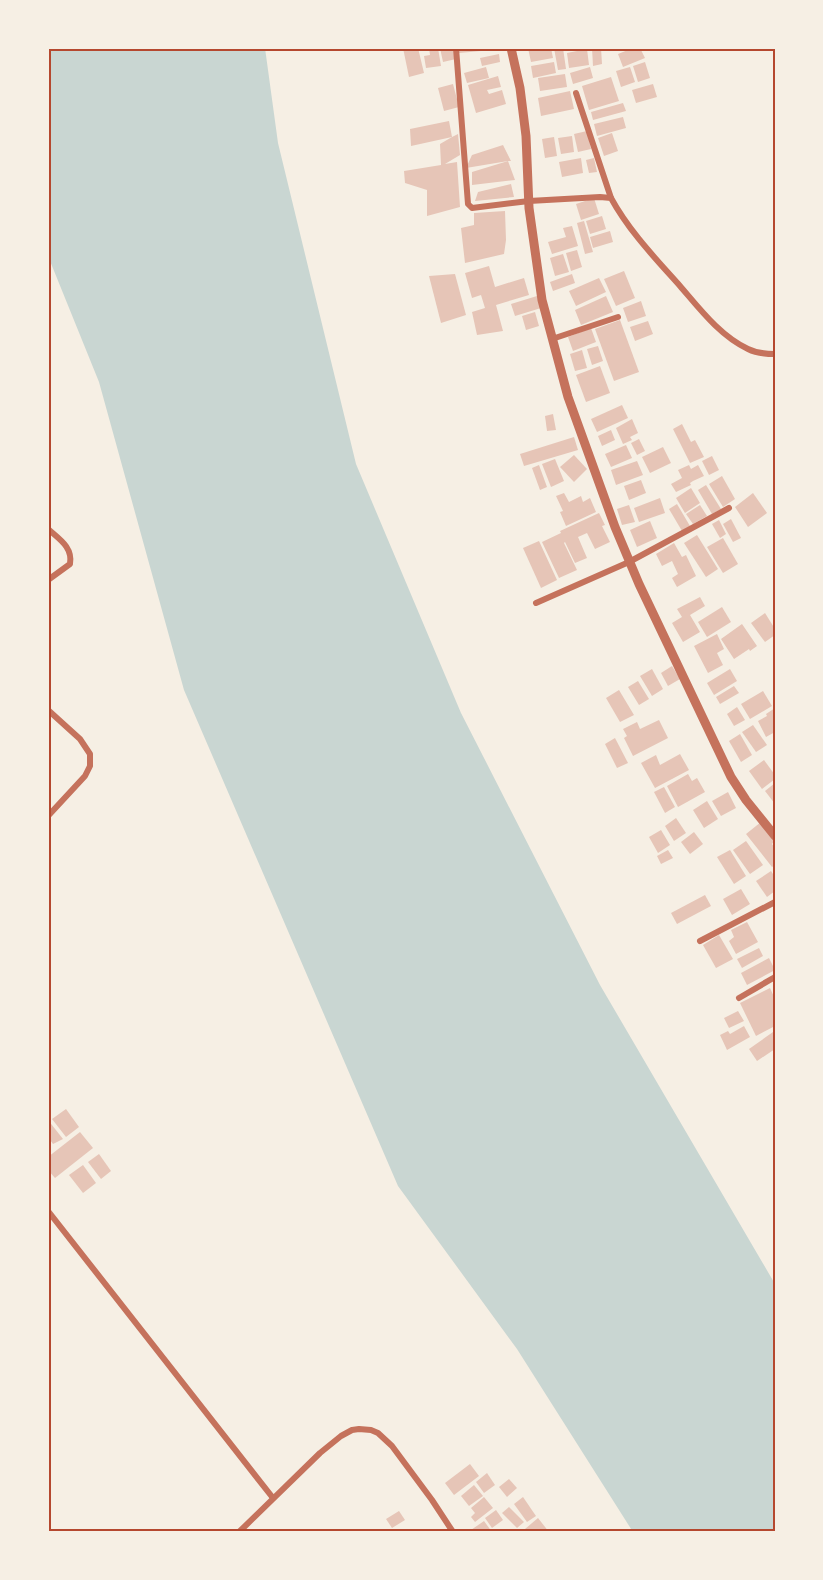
<svg xmlns="http://www.w3.org/2000/svg" width="823" height="1580" viewBox="0 0 823 1580" font-family="Ubuntu,sans-serif">
<style>
.water{fill:#c9d6d2}
.building{fill:#e6c5b7}
.lines{fill:none;stroke-linecap:round;stroke-linejoin:round}
.minor{stroke:#c5725c;stroke-width:6}
.tertiary{stroke:#c5725c;stroke-width:9}
.neatline{fill:none;stroke:#b5482f;stroke-width:2}
</style>
<rect width="100%" height="100%" fill="#f6efe4"/>
<polygon class="water" points="48,48 265,48 278,143 356,464 461,713 600,985 775,1284 775,1532 633,1532 517,1349 398,1186 184,690 99,382 48,256"/>
<g class="building">
<polygon points="403,48 418,48 424,73 409,77"/>
<polygon points="429,48 438,48 441,66 426,68 424,56 430,55"/>
<polygon points="440,48 453,48 456,59 443,62"/>
<polygon points="459,48 492,48 492,50 459,53"/>
<polygon points="528,48 551,48 553,58 531,62"/>
<polygon points="554,48 563,48 566,69 558,70"/>
<polygon points="592,48 601,48 602,64 593,66"/>
<polygon points="633,48 640,48 645,58 623,67 618,54"/>
<polygon points="587,49 589,65 569,68 567,53"/>
<polygon points="499,54 500,62 482,66 480,58"/>
<polygon points="554,62 556,73 533,78 531,66"/>
<polygon points="645,62 650,78 638,82 633,66"/>
<polygon points="486,67 489,78 467,83 464,73"/>
<polygon points="590,67 593,78 573,84 570,73"/>
<polygon points="630,67 635,82 621,87 616,71"/>
<polygon points="565,74 567,87 540,91 538,78"/>
<polygon points="498,76 501,87 487,90 489,94 502,90 506,104 476,113 468,85"/>
<polygon points="611,77 619,101 589,110 582,86"/>
<polygon points="453,84 459,107 444,111 438,88"/>
<polygon points="653,84 657,97 636,103 632,90"/>
<polygon points="570,91 574,109 541,116 538,98"/>
<polygon points="623,103 626,111 593,120 591,112"/>
<polygon points="623,117 626,128 597,136 594,124"/>
<polygon points="449,121 452,137 458,134 460,155 445,164 457,162 460,207 427,216 427,190 405,183 404,171 441,165 440,144 452,137 411,146 410,129"/>
<polygon points="587,131 591,149 578,152 574,134"/>
<polygon points="612,133 618,151 604,156 598,138"/>
<polygon points="572,136 574,152 561,154 558,138"/>
<polygon points="554,137 557,156 545,158 542,139"/>
<polygon points="503,145 511,161 508,161 515,180 472,185 472,172 508,161 466,168 472,155"/>
<polygon points="581,158 583,173 562,177 559,162"/>
<polygon points="594,158 597,172 589,173 586,160"/>
<polygon points="511,184 514,197 475,201 478,192"/>
<polygon points="594,198 599,214 581,220 576,204"/>
<polygon points="505,211 506,240 504,254 465,263 461,228 474,225 474,213"/>
<polygon points="602,216 606,229 590,234 586,221"/>
<polygon points="584,221 593,252 585,254 577,223"/>
<polygon points="572,226 578,246 552,254 548,242 566,237 563,228"/>
<polygon points="610,231 613,242 593,248 590,237"/>
<polygon points="577,250 582,267 571,271 566,253"/>
<polygon points="563,254 569,272 555,276 550,258"/>
<polygon points="489,266 495,287 524,278 529,295 496,305 503,331 477,335 472,312 485,308 481,295 472,298 465,273"/>
<polygon points="624,271 635,298 616,306 604,279"/>
<polygon points="455,274 466,315 441,323 429,276"/>
<polygon points="572,274 575,283 553,291 550,282"/>
<polygon points="599,278 606,292 576,306 569,291"/>
<polygon points="537,296 541,308 515,316 511,304"/>
<polygon points="606,296 613,312 581,325 575,310"/>
<polygon points="641,301 646,316 628,322 623,308"/>
<polygon points="535,312 539,326 526,330 522,316"/>
<polygon points="620,320 639,372 614,381 595,329"/>
<polygon points="648,321 653,334 635,341 630,327"/>
<polygon points="591,328 596,342 573,351 568,337"/>
<polygon points="598,346 603,361 592,365 587,349"/>
<polygon points="582,350 587,368 575,371 570,354"/>
<polygon points="600,366 610,393 586,402 576,375"/>
<polygon points="622,405 628,418 597,432 591,419"/>
<polygon points="553,414 556,430 547,431 545,416"/>
<polygon points="632,419 638,433 630,437 632,440 623,444 616,428"/>
<polygon points="682,424 691,442 695,440 704,457 690,463 673,429"/>
<polygon points="611,430 615,440 602,446 598,436"/>
<polygon points="574,437 578,450 524,466 520,454"/>
<polygon points="639,439 645,451 637,455 631,443"/>
<polygon points="626,445 632,458 611,467 605,454"/>
<polygon points="663,447 671,463 650,473 642,457"/>
<polygon points="574,455 587,469 574,482 560,467"/>
<polygon points="712,456 719,470 709,475 702,461"/>
<polygon points="555,459 564,481 551,487 542,464"/>
<polygon points="637,461 643,475 616,485 611,470"/>
<polygon points="539,465 547,487 540,490 532,468"/>
<polygon points="689,465 691,469 698,465 704,476 693,481 690,483 691,485 676,492 671,484 682,478 678,470"/>
<polygon points="722,476 735,499 723,507 709,484"/>
<polygon points="641,480 646,493 629,500 624,486"/>
<polygon points="706,485 721,509 712,514 698,490"/>
<polygon points="691,488 700,503 685,513 676,498"/>
<polygon points="564,493 569,502 581,496 583,502 590,498 596,512 566,526 560,512 563,511 556,496"/>
<polygon points="753,493 767,513 748,527 735,507"/>
<polygon points="660,498 665,513 639,522 634,508"/>
<polygon points="677,504 690,526 682,531 669,509"/>
<polygon points="629,505 635,522 622,525 617,509"/>
<polygon points="700,505 707,516 693,524 686,514"/>
<polygon points="599,513 605,525 602,526 610,542 595,549 587,533 578,537 587,558 575,563 565,542 564,543 577,570 559,578 542,542 561,533 560,531"/>
<polygon points="731,519 741,538 733,542 723,524"/>
<polygon points="719,520 726,534 720,538 712,524"/>
<polygon points="650,521 657,538 637,547 630,530"/>
<polygon points="697,535 718,569 706,577 684,543"/>
<polygon points="723,538 738,564 723,573 707,547"/>
<polygon points="539,541 557,580 541,588 523,548"/>
<polygon points="674,543 682,557 686,555 696,576 677,587 672,578 678,574 672,561 662,566 656,554"/>
<polygon points="700,597 705,606 690,615 700,632 683,642 672,623 682,617 677,609"/>
<polygon points="722,607 731,622 707,637 698,622"/>
<polygon points="765,613 775,629 775,635 765,642 751,623"/>
<polygon points="742,624 757,646 750,651 749,649 734,659 721,639"/>
<polygon points="717,634 724,649 717,653 723,665 708,673 694,646"/>
<polygon points="672,666 680,679 668,686 661,673"/>
<polygon points="652,669 663,689 652,696 640,676"/>
<polygon points="730,669 737,681 714,695 707,683"/>
<polygon points="638,681 649,699 639,705 628,687"/>
<polygon points="734,686 739,693 720,704 716,697"/>
<polygon points="619,690 634,715 620,722 606,698"/>
<polygon points="763,691 772,706 750,719 741,704"/>
<polygon points="737,707 745,720 734,726 727,714"/>
<polygon points="775,708 775,732 766,737 758,721 767,716 766,714"/>
<polygon points="659,720 668,738 633,756 624,738 627,736 623,729 637,722 640,729"/>
<polygon points="753,725 767,745 756,752 742,732"/>
<polygon points="740,734 752,755 741,762 729,741"/>
<polygon points="615,738 628,763 617,768 605,744"/>
<polygon points="680,754 689,770 655,788 641,763 656,755 660,765"/>
<polygon points="764,760 775,775 775,779 762,789 749,771"/>
<polygon points="688,774 692,781 697,778 705,792 678,807 667,786"/>
<polygon points="775,783 775,804 765,791"/>
<polygon points="664,787 675,807 665,813 654,792"/>
<polygon points="728,792 736,808 721,816 712,801"/>
<polygon points="707,801 718,819 704,828 693,810"/>
<polygon points="676,818 686,833 674,841 665,826"/>
<polygon points="761,822 775,840 772,844 775,848 775,865 772,867 746,834"/>
<polygon points="661,830 670,845 658,853 649,837"/>
<polygon points="694,832 703,844 690,854 681,842"/>
<polygon points="746,841 763,865 750,874 733,850"/>
<polygon points="668,850 673,858 661,864 657,856"/>
<polygon points="730,850 746,876 734,884 717,857"/>
<polygon points="771,871 775,877 775,891 767,897 756,881"/>
<polygon points="741,889 750,904 732,915 723,899"/>
<polygon points="705,895 711,906 677,924 671,913"/>
<polygon points="747,922 758,942 736,954 729,941 734,937 731,930"/>
<polygon points="719,935 733,959 716,968 703,945"/>
<polygon points="759,948 763,956 742,968 737,959"/>
<polygon points="769,958 775,970 747,985 741,973"/>
<polygon points="770,988 775,999 775,1026 756,1036 740,1003"/>
<polygon points="738,1011 744,1021 729,1028 724,1018"/>
<polygon points="744,1026 750,1037 727,1050 720,1035 728,1031 730,1034"/>
<polygon points="773,1032 775,1036 775,1049 757,1061 749,1049"/>
<polygon points="66,1109 79,1127 66,1137 52,1119"/>
<polygon points="48,1120 63,1139 53,1144 48,1137"/>
<polygon points="80,1132 93,1148 55,1178 48,1170 48,1157"/>
<polygon points="99,1154 111,1171 101,1179 88,1162"/>
<polygon points="83,1165 96,1183 83,1193 69,1175"/>
<polygon points="470,1464 479,1476 454,1495 445,1483"/>
<polygon points="487,1473 495,1485 484,1493 476,1482"/>
<polygon points="509,1479 517,1488 507,1497 499,1487"/>
<polygon points="474,1485 483,1496 469,1506 461,1496"/>
<polygon points="484,1497 493,1508 475,1522 471,1517 475,1513 471,1508"/>
<polygon points="523,1497 536,1516 527,1522 514,1504"/>
<polygon points="509,1507 524,1522 517,1528 502,1513"/>
<polygon points="496,1510 503,1520 492,1528 485,1518"/>
<polygon points="399,1511 405,1520 392,1528 386,1519"/>
<polygon points="538,1518 549,1532 527,1532 525,1529"/>
<polygon points="484,1521 492,1532 473,1532 471,1530"/>
</g>
<g class="lines">
<g class="minor">
<path d="M456 48 468 204 472 208 529 201 600 197 611 198C629 231 655 258 680 286 699 308 720 336 748 349 756 353 766 354 775 354"/>
<polyline points="576,93 611,198"/>
<polyline points="552,339 618,317"/>
<path d="M48 529C59 539 73 547 70 564L48 580"/>
<polyline points="536,603 629,562 729,508"/>
<polyline points="48,710 80,739 90,754 90,766 85,776 48,816"/>
<polyline points="700,941 775,902"/>
<polyline points="739,998 775,977"/>
<polyline points="48,1211 273,1498"/>
<polyline points="239,1532 320,1453 341,1436 352,1430 359,1429 371,1430 378,1433 392,1446 432,1500 453,1532"/>
</g>
<polyline class="tertiary" points="511,48 520,88 526,136 529,208 542,300 568,397 615,527 639,584 731,777 746,800 775,836"/>
</g>
<rect width="823" height="1580" fill="none" stroke="#f6efe4" stroke-width="99"/>
<rect x="50" y="50" width="724" height="1480" class="neatline"/>
</svg>
